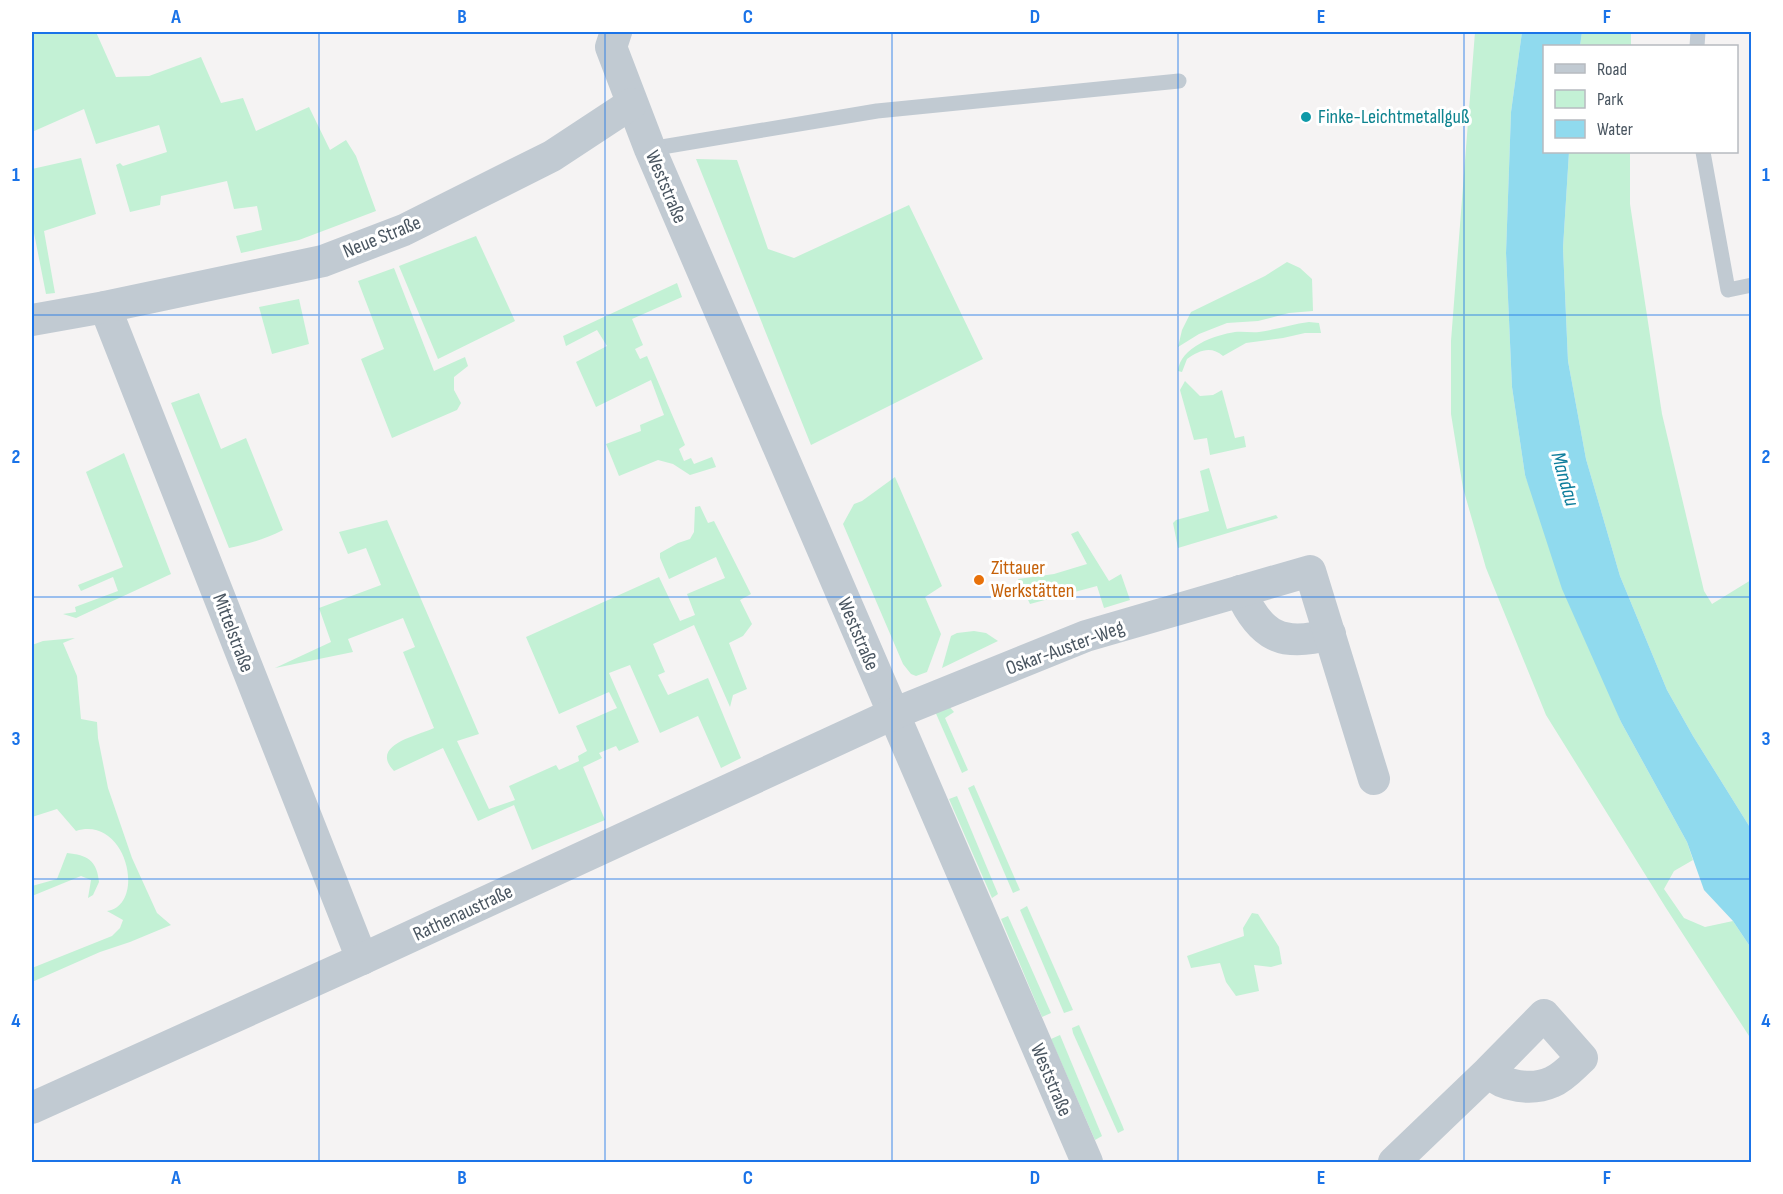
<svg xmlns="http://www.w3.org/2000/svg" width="1783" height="1194" viewBox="0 0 1783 1194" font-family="'Sofia Sans Condensed',sans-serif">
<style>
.green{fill:#c3f1d5}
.water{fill:#90daee}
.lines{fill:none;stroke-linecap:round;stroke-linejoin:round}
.service{stroke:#c1cad2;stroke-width:15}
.minor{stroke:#c1cad2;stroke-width:32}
.grid{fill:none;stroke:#1a73e8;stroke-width:1.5;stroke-opacity:0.55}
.culture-dot{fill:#0f9aa8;stroke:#fff;stroke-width:2}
.food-dot{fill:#e8710a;stroke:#fff;stroke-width:2}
.labels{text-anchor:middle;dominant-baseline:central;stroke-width:6;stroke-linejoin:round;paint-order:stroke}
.culture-label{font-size:20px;fill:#0d838f;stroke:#fff;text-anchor:start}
.street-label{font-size:20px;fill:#4a5661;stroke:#fff}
.food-label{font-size:20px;fill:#c56008;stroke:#fff;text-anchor:start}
.water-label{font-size:21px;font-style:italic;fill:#0c7c9b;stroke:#fff}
.neatline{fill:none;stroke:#1a73e8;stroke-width:2}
.grid-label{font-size:20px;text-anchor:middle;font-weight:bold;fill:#1a73e8}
</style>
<rect width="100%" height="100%" fill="#f5f3f3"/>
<g class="green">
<polygon points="32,32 96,32 116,77 149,76 201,57 221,103 243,98 256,131 309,107 330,150 346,140 356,156 376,211 299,240 241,253 236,236 262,230 257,206 234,209 227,181 161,196 160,205 130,212 116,165 120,163 123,166 167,152 159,125 96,144 84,109 32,132"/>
<polygon points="1475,32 1522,32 1511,112 1506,253 1512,387 1525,475 1621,722 1687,842 1693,860 1674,871 1664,889 1684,918 1705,927 1733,921 1751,948 1751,1039 1666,908 1546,715 1486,568 1463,488 1451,414 1451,341"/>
<polygon points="1582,32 1631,32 1631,46 1580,46"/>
<polygon points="1569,152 1630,152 1630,204 1662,414 1704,591 1712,604 1751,580 1751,829 1693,736 1667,690 1620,576 1586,459 1568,361 1563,248"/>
<polygon points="81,158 96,214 44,231 55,293 46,294 34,233 32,233 32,169"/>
<polygon points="696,159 737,160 768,249 794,258 909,205 983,359 811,445"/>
<polygon points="476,236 515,321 438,359 399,266"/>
<polygon points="1287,262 1300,268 1312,279 1313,311 1289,313 1258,321 1227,323 1199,334 1178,347 1182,330 1191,312 1265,276"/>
<polygon points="394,268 434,371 465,357 468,366 454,377 454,390 461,403 457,410 392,438 361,359 384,349 358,281"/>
<polygon points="677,283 682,297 632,319 643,345 635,349 640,359 647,356 685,445 679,449 684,461 691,458 694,464 712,457 716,467 690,475 673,464 658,460 619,476 606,444 641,431 640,425 664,415 651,380 596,407 576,362 607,346 597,330 566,346 563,336"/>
<polygon points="299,299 309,344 272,354 259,307"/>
<path d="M1309 322 1319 323 1321 333H1305L1283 338 1246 343 1223 356C1211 345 1198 351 1187 359L1182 372 1178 371C1180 347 1215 335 1235 332 1243 331 1251 333 1259 332 1275 330 1292 324 1309 322Z"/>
<polygon points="1185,381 1200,396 1213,395 1222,390 1235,438 1244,436 1246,447 1210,455 1207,438 1194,440 1180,390"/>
<path d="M199 393 221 449 246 438 283 530C266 539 248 544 229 548L171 403Z"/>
<polygon points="124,453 171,574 76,618 63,614 76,612 75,607 118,591 113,577 81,591 78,585 123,567 86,472"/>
<polygon points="1209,468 1227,529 1276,515 1278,518 1178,548 1173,523 1176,520 1209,511 1200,471"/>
<polygon points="895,477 942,586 925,597 941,634 927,672 916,676 911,674 903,664 843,524 854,504 862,501"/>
<path d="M700 506 708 523 714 521 751 594 740 600 752 624 743 636 729 643 747 689 733 695 730 707 694 625 653 644 665 672 658 675 668 695 708 678 741 758 721 768 698 716 660 733 630 665 609 673 639 742 619 751 616 746 599 753 602 758 583 767 605 820 532 850 514 805 478 821 443 748 394 771C369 745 417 736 434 728L403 652 415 647 403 618 348 639 353 652 275 668 331 642 319 608 381 585 366 548 348 554 339 532 387 520 479 734 457 741 489 809 515 800 509 786 556 765 559 770 579 761 578 756 587 751 576 726 617 708 609 692 559 714 526 637 659 577 680 621 695 615 687 594 725 578 716 557 669 579 660 558V553L678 543 690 539 694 532 695 507Z"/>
<polygon points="1078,531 1109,581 1121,574 1130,600 1104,608 1097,586 1030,604 1018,579 1054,574 1087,564 1071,534"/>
<polygon points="974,631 986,633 998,641 942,668 951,636 957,633"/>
<path d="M75 638 63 643 77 676 81 719 97 722 98 738 108 788 132 858 157 913 171 925 130 942 100 952 32 982V968L112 936 120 928 123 920 107 911C147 905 127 815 76 831L57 809 32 817V645L43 641Z"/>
<polygon points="947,704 954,712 945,718 968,770 962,773 934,709"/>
<polygon points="974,785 1020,890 1013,893 968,788"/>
<polygon points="957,796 998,894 992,898 949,799"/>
<path d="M67 853C87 855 97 860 99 882L93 895 88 898 91 880 81 876 32 896V886L57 879Z"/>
<polygon points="1027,906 1073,1010 1064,1013 1020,910"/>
<polygon points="1252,913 1258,914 1279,947 1282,964 1271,967 1254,965 1259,991 1236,996 1226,982 1220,963 1191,968 1187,956 1244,936 1243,928"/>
<polygon points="1008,916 1051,1013 1042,1017 1001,919"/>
<polygon points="1079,1025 1123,1127 1124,1130 1118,1133 1073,1033 1072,1028"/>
<polygon points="1060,1035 1102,1136 1095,1140 1051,1039"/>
</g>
<polygon class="water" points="1522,32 1582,32 1580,46 1544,46 1544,152 1569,152 1563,248 1568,361 1586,459 1620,576 1667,690 1693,736 1751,829 1751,948 1733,921 1704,890 1687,842 1621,722 1562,589 1525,475 1512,387 1506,253 1511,112"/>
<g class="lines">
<g class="service">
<polyline points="1697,46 1698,32"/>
<polyline points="650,149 877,111 1179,81"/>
<polyline points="1703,152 1728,290 1752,285"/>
</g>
<g class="minor">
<polyline points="616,32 611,47 650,149 1087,1162"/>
<polyline points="105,307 362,959"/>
<polyline points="32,320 105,307 323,261 404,230 552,156 631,104"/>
<path d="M1240 591C1260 636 1282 648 1330 634"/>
<polyline points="32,1108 362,959 893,714 1086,636 1310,571 1374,779"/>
<path d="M1394 1162 1488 1072 1544 1015 1582 1058C1573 1066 1564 1077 1552 1082 1532 1091 1504 1087 1488 1072"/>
</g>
</g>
<path class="grid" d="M319 32V1162M605 32V1162M892 32V1162M1178 32V1162M1464 32V1162M32 315H1752M32 597H1752M32 879H1752"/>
<circle class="culture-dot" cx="1306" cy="117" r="6"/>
<circle class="food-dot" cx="979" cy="580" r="6"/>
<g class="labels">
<g class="culture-label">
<text x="1318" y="117">Finke-Leichtmetallguß</text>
</g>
<g class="street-label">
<text transform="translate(666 187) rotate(67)">Weststraße</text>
<text transform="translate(382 237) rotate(-22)">Neue Straße</text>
<text transform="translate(233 633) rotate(69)">Mittelstraße</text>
<text transform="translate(858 634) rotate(67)">Weststraße</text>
<text transform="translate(1065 648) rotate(-20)">Oskar-Auster-Weg</text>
<text transform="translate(463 913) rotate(-25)">Rathenaustraße</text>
<text transform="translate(1051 1080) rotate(67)">Weststraße</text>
</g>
<g class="food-label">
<text x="991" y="568">Zittauer<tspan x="991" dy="23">Werkstätten</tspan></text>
</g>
<g class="water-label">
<text transform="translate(1565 479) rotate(74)">Mandau</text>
</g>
</g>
<rect width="1783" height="1194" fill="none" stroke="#ffffff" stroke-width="66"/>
<rect x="1543" y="45" width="195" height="108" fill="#ffffff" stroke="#b7bbc0" stroke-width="1.5"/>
<rect x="1555" y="64" width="30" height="9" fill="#c1cad2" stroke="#b7bbc0" stroke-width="1.5"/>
<text x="1597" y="75" font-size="18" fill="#4a5661">Road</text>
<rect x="1555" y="90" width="30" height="18" fill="#c3f1d5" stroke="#b7bbc0" stroke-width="1.5"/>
<text x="1597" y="105" font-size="18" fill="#4a5661">Park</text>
<rect x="1555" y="120" width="30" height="18" fill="#90daee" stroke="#b7bbc0" stroke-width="1.5"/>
<text x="1597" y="135" font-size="18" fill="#4a5661">Water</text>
<rect x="33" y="33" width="1717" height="1128" class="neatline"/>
<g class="grid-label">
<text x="176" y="23">A</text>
<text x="462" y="23">B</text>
<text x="748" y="23">C</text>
<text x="1035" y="23">D</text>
<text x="1321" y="23">E</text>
<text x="1607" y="23">F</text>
<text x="16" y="181">1</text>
<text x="1766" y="181">1</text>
<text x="16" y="463">2</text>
<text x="1766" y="463">2</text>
<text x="16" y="745">3</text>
<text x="1766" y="745">3</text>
<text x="16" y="1027">4</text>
<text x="1766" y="1027">4</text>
<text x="176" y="1184">A</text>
<text x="462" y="1184">B</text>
<text x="748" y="1184">C</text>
<text x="1035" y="1184">D</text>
<text x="1321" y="1184">E</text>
<text x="1607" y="1184">F</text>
</g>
</svg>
